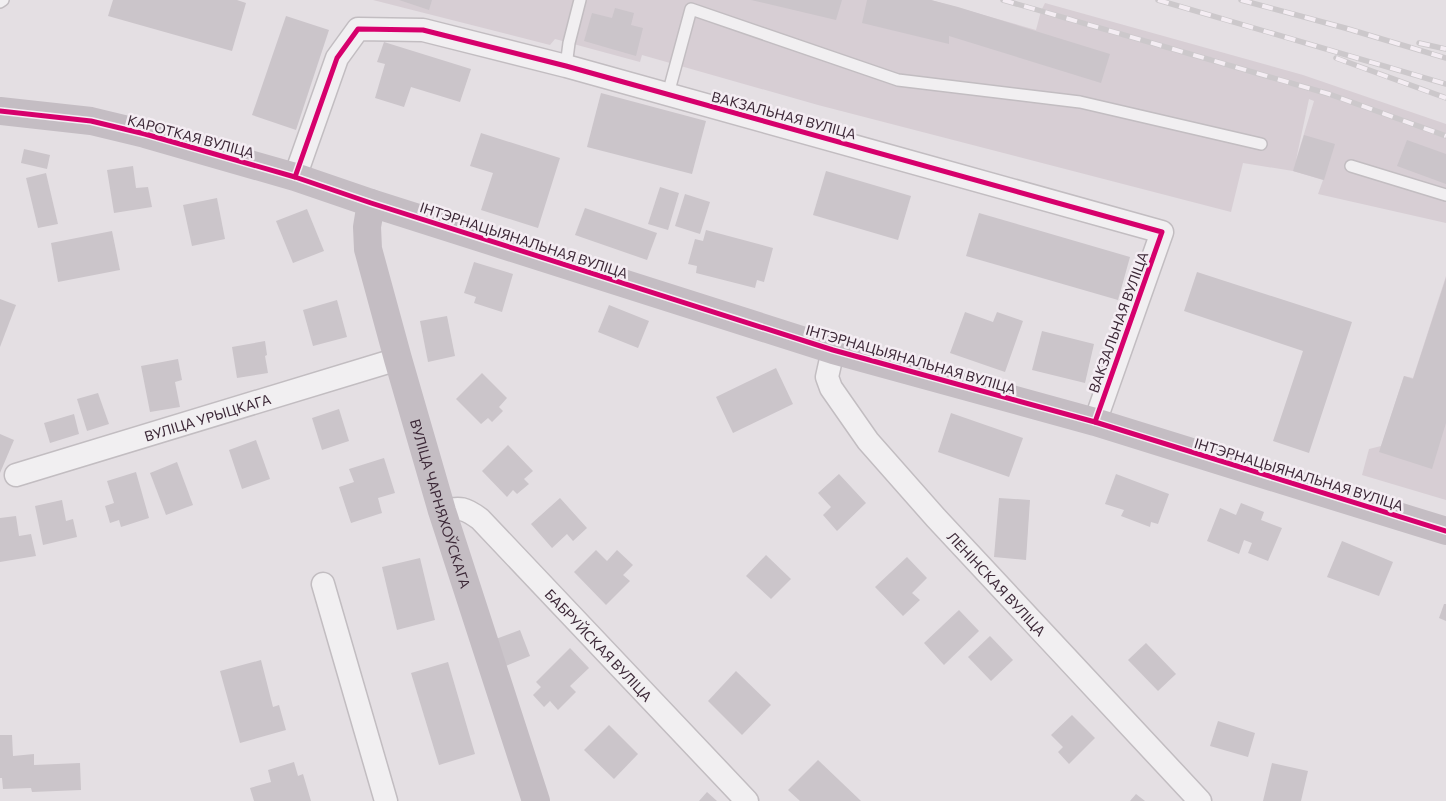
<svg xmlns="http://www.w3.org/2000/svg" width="1446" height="801" viewBox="0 0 1446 801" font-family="Commissioner,sans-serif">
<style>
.built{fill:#d7ced4;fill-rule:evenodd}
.building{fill:#cbc5ca}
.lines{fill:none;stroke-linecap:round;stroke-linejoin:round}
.lane-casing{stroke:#c2bdc1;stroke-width:14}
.street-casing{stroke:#c2bdc1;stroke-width:25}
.lane{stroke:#f1eff1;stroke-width:11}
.street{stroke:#f1eff1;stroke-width:22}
.secondary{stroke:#c4bdc3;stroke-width:28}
.rail-casing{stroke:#ccc8cb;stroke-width:5.5}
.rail{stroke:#f4edf3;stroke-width:4;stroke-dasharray:11;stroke-linecap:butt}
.cycleway-casing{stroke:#f4edf3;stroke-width:8}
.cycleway{stroke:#d6006c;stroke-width:5}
.labels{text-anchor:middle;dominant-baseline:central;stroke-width:5;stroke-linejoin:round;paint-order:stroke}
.street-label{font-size:14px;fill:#3c2837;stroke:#f4edf3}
</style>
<rect width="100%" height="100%" fill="#e4dfe3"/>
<g class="built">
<path d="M373 0H931L1036 30 1041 11 1045 3 1303 75 1446 124V223L1318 194 1323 180 1293 171 1243 163 1231 212 818 105 642 55 640 62 555 39 550 45ZM1309 99 1314 101 1296 160Z"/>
<polygon points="1446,276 1446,500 1362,475 1369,449 1381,446 1404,376 1413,378"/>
</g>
<g class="building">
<polygon points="113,0 237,0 246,3 232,51 108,16"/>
<polygon points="399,0 432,0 429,10"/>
<polygon points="751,0 842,0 836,20"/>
<polygon points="867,0 931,0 958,7 1110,54 1101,83 949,36 949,44 862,23"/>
<polygon points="615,8 634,13 631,25 643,28 636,56 584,41 592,13 612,18"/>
<polygon points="286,16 329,30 296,130 252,115"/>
<polygon points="384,42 471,69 460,102 411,87 404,107 375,98 385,64 377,62"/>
<polygon points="601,93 706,121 692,174 587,147"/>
<polygon points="481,133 560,158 538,228 481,210 493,173 470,166"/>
<polygon points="1304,135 1335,144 1324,180 1293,171"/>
<polygon points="1407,140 1446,154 1446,184 1397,166"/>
<polygon points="24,149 50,155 47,169 21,163"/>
<polygon points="133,166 136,188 148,187 152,207 114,213 107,170"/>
<polygon points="826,171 911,196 898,240 813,215"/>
<polygon points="46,173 58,224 38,228 26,178"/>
<polygon points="660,187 679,193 668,230 648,224"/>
<polygon points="685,194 710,202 700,234 675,226"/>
<polygon points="217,198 225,239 192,246 183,205"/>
<polygon points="585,208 657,233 647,260 575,235"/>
<polygon points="307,209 324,251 293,263 276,221"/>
<polygon points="979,213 1130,257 1118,300 966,256"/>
<polygon points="706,230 773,248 764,282 757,280 755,288 696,273 697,266 688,264 695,239 703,241"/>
<polygon points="112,231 120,270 58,282 51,243"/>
<polygon points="474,262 513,274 502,312 474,303 476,297 464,293"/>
<polygon points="1197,272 1352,322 1309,453 1273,441 1303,351 1184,311"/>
<polygon points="1446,278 1446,423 1432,469 1379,452 1404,376 1413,379"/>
<polygon points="0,299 16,305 0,347"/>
<polygon points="337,300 347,337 313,346 303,310"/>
<polygon points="609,305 649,321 638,348 598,332"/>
<polygon points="965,312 993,322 997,312 1023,321 1005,372 950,353"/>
<polygon points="447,316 455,356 428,362 420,321"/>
<polygon points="1042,331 1094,344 1085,383 1032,370"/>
<polygon points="265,341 267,355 265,356 268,373 237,378 232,347"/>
<polygon points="178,359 182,380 175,382 180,407 150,412 141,366"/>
<polygon points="776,368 793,404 733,433 716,397"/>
<polygon points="482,373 507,398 499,407 503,411 492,422 488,418 481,424 456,399"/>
<polygon points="98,393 109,424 87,431 77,399"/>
<polygon points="339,409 349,441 322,450 312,418"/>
<polygon points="951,413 1023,438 1009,477 938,452"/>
<polygon points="74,414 79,434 50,443 44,423"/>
<polygon points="0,434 14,440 0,473"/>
<polygon points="256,440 270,479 242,489 229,450"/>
<polygon points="508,445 533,471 524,479 529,484 517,494 513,490 507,497 482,471"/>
<polygon points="384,458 395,493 378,498 382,513 351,523 339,487 354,482 349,469"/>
<polygon points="177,462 193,505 166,515 150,473"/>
<polygon points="136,472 149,518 121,527 119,520 110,523 105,506 114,503 107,481"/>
<polygon points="839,474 866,503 837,531 823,515 831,507 818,493"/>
<polygon points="1116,474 1169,494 1158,524 1151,522 1150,527 1121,516 1124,510 1105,504"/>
<polygon points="560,498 587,528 573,541 567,534 552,548 531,524"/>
<polygon points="999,498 1030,500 1026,560 994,557"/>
<polygon points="62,500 66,521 73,519 77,537 43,545 35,506"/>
<polygon points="1241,503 1264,512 1261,520 1282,528 1268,561 1248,553 1252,543 1244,540 1239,554 1207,541 1220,508 1236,515"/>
<polygon points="16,516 19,536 31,534 36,556 0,562 0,518"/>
<polygon points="1342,541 1393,562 1379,596 1327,577"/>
<polygon points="596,550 607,561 617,550 633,565 623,575 630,581 606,605 574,572"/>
<polygon points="766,555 791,579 771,599 746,576"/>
<polygon points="907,557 927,578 912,593 920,600 903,616 875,587"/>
<polygon points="420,558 435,620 397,630 382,567"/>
<polygon points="1444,604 1446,604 1446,621 1439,618"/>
<polygon points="959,610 979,631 944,665 924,643"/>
<polygon points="520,630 530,656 503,667 493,640"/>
<polygon points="990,636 1013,660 991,681 968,657"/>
<polygon points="1146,643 1176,674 1158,691 1128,660"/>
<polygon points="570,648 589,668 570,686 576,692 558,710 550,701 544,707 533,695 541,687 536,682"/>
<polygon points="261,660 273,707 279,705 286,730 240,743 220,671"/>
<polygon points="448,662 475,754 439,765 411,673"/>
<polygon points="736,671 771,705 742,735 708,701"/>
<polygon points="1072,715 1095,738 1069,764 1058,752 1063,747 1051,735"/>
<polygon points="1218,721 1255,733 1248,757 1210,746"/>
<polygon points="609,725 638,754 614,779 584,750"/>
<polygon points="0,735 12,735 13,756 34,754 34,765 80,763 81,790 32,792 31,788 3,789 2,778 0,778"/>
<polygon points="818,760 861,801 800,801 788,790"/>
<polygon points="294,762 298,776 303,774 311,801 254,801 250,788 271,782 268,770"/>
<polygon points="1272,763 1308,771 1301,801 1263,801"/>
<polygon points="707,792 717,801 699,801"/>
<polygon points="1136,794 1145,801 1130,801"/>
</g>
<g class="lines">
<g class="lane-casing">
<g id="lane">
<polyline points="0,2 3,0"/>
<polyline points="566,66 569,43 580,0"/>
<polyline points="668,94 691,9 898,80 1080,102 1261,144"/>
<polyline points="1351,166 1446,195"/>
</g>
</g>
<g class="street-casing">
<g id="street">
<polyline points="295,177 337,58 358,29 423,30 566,66 1162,232 1095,422"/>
<path id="s1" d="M833 350 827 377 831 388 868 441 936 518 1200 801"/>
<path id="s2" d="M16 475 398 359"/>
<path id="s3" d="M442 511C461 507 465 508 480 519L747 801"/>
<polyline points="323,584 386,801"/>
</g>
</g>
<use href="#lane" class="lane"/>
<use href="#street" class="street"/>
<g class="secondary">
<polyline points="0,111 91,121 145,134 295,177 371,203 833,350 1095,422 1446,531"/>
<path id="s4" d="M371 203 367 227 368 249 398 359 442 511 536 801"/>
</g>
<g class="rail-casing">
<g id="rail">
<polyline points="1003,0 1329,94 1446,136"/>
<polyline points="1158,0 1446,84"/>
<polyline points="1241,0 1345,28 1446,58"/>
<polyline points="1419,43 1446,49"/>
<polyline points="1336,58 1446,98"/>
</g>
</g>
<use href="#rail" class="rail"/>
<g class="cycleway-casing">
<g id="cycleway">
<polyline points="0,111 91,121 145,134 295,177 371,203 833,350 1095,422 1446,531"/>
<polyline points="295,177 337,58 358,29 423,30 566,66 1162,232 1095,422"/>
</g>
</g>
<use href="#cycleway" class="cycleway"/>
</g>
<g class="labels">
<g class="street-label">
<text transform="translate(784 115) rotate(15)">ВАКЗАЛЬНАЯ ВУЛІЦА</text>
<text transform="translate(191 136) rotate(15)">КАРОТКАЯ ВУЛІЦА</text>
<text transform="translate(524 240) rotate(18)">ІНТЭРНАЦЫЯНАЛЬНАЯ ВУЛІЦА</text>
<text transform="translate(1118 322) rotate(-70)">ВАКЗАЛЬНАЯ ВУЛІЦА</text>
<text transform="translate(911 359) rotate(16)">ІНТЭРНАЦЫЯНАЛЬНАЯ ВУЛІЦА</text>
<text stroke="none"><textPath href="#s2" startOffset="200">ВУЛІЦА УРЫЦКАГА</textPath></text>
<text transform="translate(1299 474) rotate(17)">ІНТЭРНАЦЫЯНАЛЬНАЯ ВУЛІЦА</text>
<text stroke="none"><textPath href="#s4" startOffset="311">ВУЛІЦА ЧАРНЯХОЎСКАГА</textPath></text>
<text stroke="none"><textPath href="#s1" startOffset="296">ЛЕНІНСКАЯ ВУЛІЦА</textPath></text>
<text stroke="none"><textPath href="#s3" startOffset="214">БАБРУЙСКАЯ ВУЛІЦА</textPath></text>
</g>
</g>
</svg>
